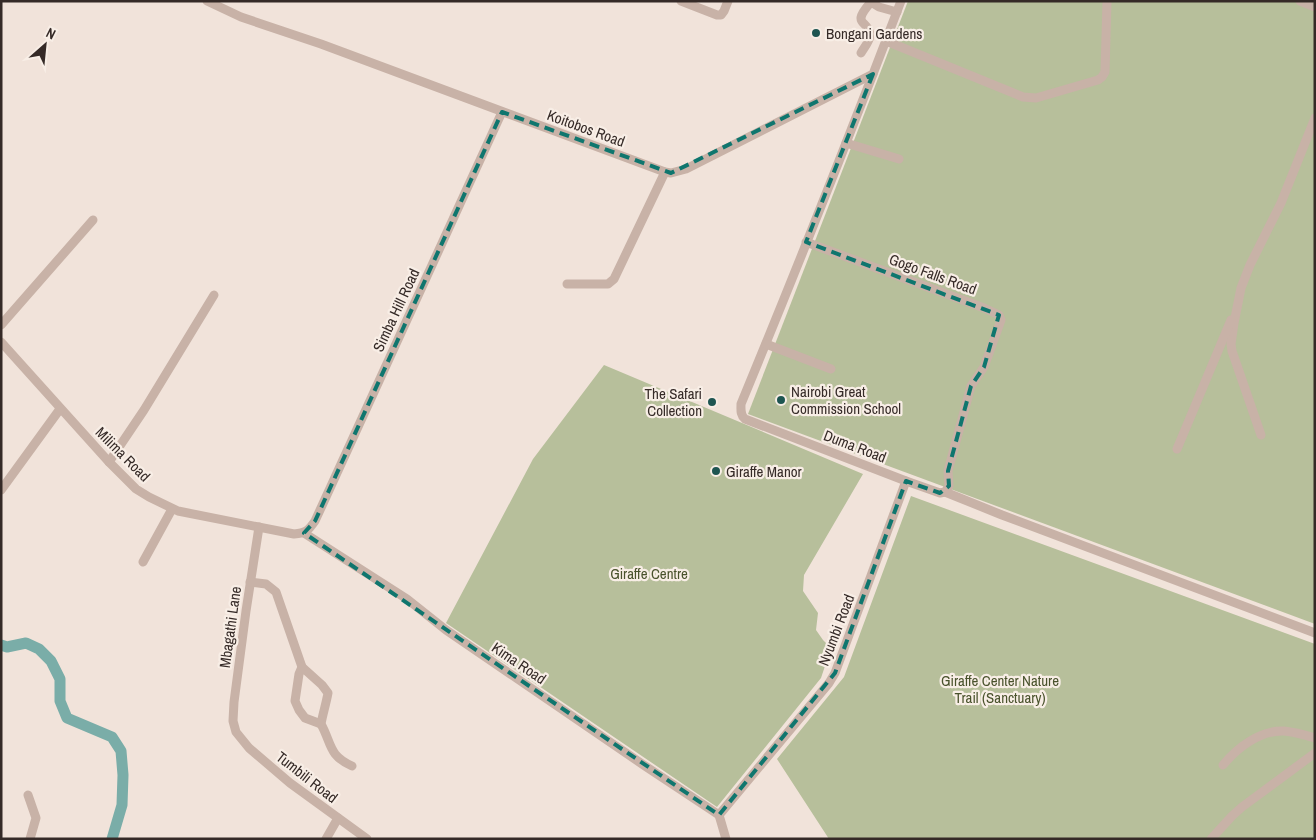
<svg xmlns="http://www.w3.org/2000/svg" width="1316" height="840" viewBox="0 0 1316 840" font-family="'Archivo Narrow',sans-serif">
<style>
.green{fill:#b7bf9b}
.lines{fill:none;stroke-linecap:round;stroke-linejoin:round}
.river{stroke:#7aada8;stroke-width:11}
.minor{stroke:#c8b2a7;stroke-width:9}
.marked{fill:none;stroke:#0f766e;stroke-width:4;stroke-dasharray:10 6;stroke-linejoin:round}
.poi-dot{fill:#1e5551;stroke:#f8eee6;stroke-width:2}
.labels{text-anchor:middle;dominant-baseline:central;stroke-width:4.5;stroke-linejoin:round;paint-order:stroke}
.poi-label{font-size:15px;fill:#352a27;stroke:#f8eee6;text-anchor:start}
.street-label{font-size:15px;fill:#352a27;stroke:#f8eee6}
.park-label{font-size:15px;fill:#49522c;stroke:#f8eee6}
</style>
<rect width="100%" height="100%" fill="#f1e3da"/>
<g class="green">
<polygon points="908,1 1315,1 1315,624 748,414"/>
<polygon points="604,365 863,474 804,575 803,591 818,613 816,630 823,640 831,648 821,678 717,807 446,623 533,459"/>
<polygon points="911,496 1315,644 1315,839 829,839 777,759 844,677"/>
</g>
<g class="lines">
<polyline class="river" points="1,645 7,647 26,643 39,649 51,661 60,679 60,701 67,718 112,737 121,751 123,775 122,805 112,839"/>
<g class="minor">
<polyline points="207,1 241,17 321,44 665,172 671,173 686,169 873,74 901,1"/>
<polyline points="681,1 717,15 721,15 724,11 728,1"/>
<polyline points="1300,1 1315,7"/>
<polyline points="886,41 1023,97 1036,98 1098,80 1102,77 1105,72 1107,1"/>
<path d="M861 53C864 48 869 42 870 36 870 19 849 27 871 2L879 7 897 12"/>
<polyline points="846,143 899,159"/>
<path d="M806 242 984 308 999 315 1001 320 984 367 971 386 948 471 949 486 945 492 940 493 906 481 745 419C740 415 741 410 741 404 786 295 830 185 873 74"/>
<polyline points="567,284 608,284 614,279 665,172"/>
<polyline points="1,325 93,220"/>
<path d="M1 342 109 462 136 489 149 497 178 511 294 534C306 533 308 531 315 521L502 112"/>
<polyline points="766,344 831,369"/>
<polyline points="1261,435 1232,351 1231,344 1234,323 1241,288 1250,265 1281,203 1315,118"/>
<polyline points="1177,449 1231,320"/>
<polyline points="109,462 144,410 214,295"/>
<polyline points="1,490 60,409"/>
<polyline points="945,492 1002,515 1315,633"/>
<polyline points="259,527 246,611 234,702 233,721 236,732 249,748 290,783 367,839"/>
<polyline points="304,533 407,599 446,630 645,766 719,815"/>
<polyline points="143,562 172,509"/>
<path d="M250 582 266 584 276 592 302 667 322 685 328 693C326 704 323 713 321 724 332 744 328 755 352 766"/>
<polyline points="302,667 299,674 295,701 299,710 305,718 321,724"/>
<path d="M1223 765C1237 748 1260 730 1284 731 1294 732 1305 735 1315 738"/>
<polyline points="28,795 36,818 30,839"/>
<polyline points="719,815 829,683 835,673 906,481"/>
<polyline points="719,815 726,839"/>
<polyline points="326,839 338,818"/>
<polyline points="1211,839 1232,816 1242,807 1315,753"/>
</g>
</g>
<path class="marked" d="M873 74 806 242 999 315 984 367 971 386 948 471 949 486 940 493 906 481 835 673 719 815 304 533 315 521 502 112 671 173Z"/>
<g class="poi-dot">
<circle cx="816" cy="33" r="5"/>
<circle cx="781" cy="400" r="5"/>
<circle cx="712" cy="402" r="5"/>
<circle cx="716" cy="471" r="5"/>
</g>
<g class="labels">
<g class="poi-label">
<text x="826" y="33">Bongani Gardens</text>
<text x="791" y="391">Nairobi Great<tspan x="791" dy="17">Commission School</tspan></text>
<text x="702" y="393" text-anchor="end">The Safari<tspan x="702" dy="17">Collection</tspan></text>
<text x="726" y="471">Giraffe Manor</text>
</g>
<g class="street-label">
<text transform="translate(586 128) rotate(20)">Koitobos Road</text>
<text transform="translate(933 274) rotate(20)">Gogo Falls Road</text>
<text transform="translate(396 310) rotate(-65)">Simba Hill Road</text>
<text transform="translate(855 446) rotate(21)">Duma Road</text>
<text transform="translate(123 454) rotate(45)">Milima Road</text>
<text transform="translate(230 627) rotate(-82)">Mbagathi Lane</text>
<text transform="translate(836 630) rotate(-69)">Nyumbi Road</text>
<text transform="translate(519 663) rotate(34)">Kima Road</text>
<text transform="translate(307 777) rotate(38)">Tumbili Road</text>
</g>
<g class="park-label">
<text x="649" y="573">Giraffe Centre</text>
<text x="1000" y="680">Giraffe Center Nature<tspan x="1000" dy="17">Trail (Sanctuary)</tspan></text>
</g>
</g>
<rect width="1316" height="840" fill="none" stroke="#352a27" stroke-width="5"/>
<g transform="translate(45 45) rotate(27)" stroke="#f8eee6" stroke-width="4" paint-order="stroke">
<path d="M0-4L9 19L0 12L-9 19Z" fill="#352a27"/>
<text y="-8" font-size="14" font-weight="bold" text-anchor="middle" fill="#352a27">N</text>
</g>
</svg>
